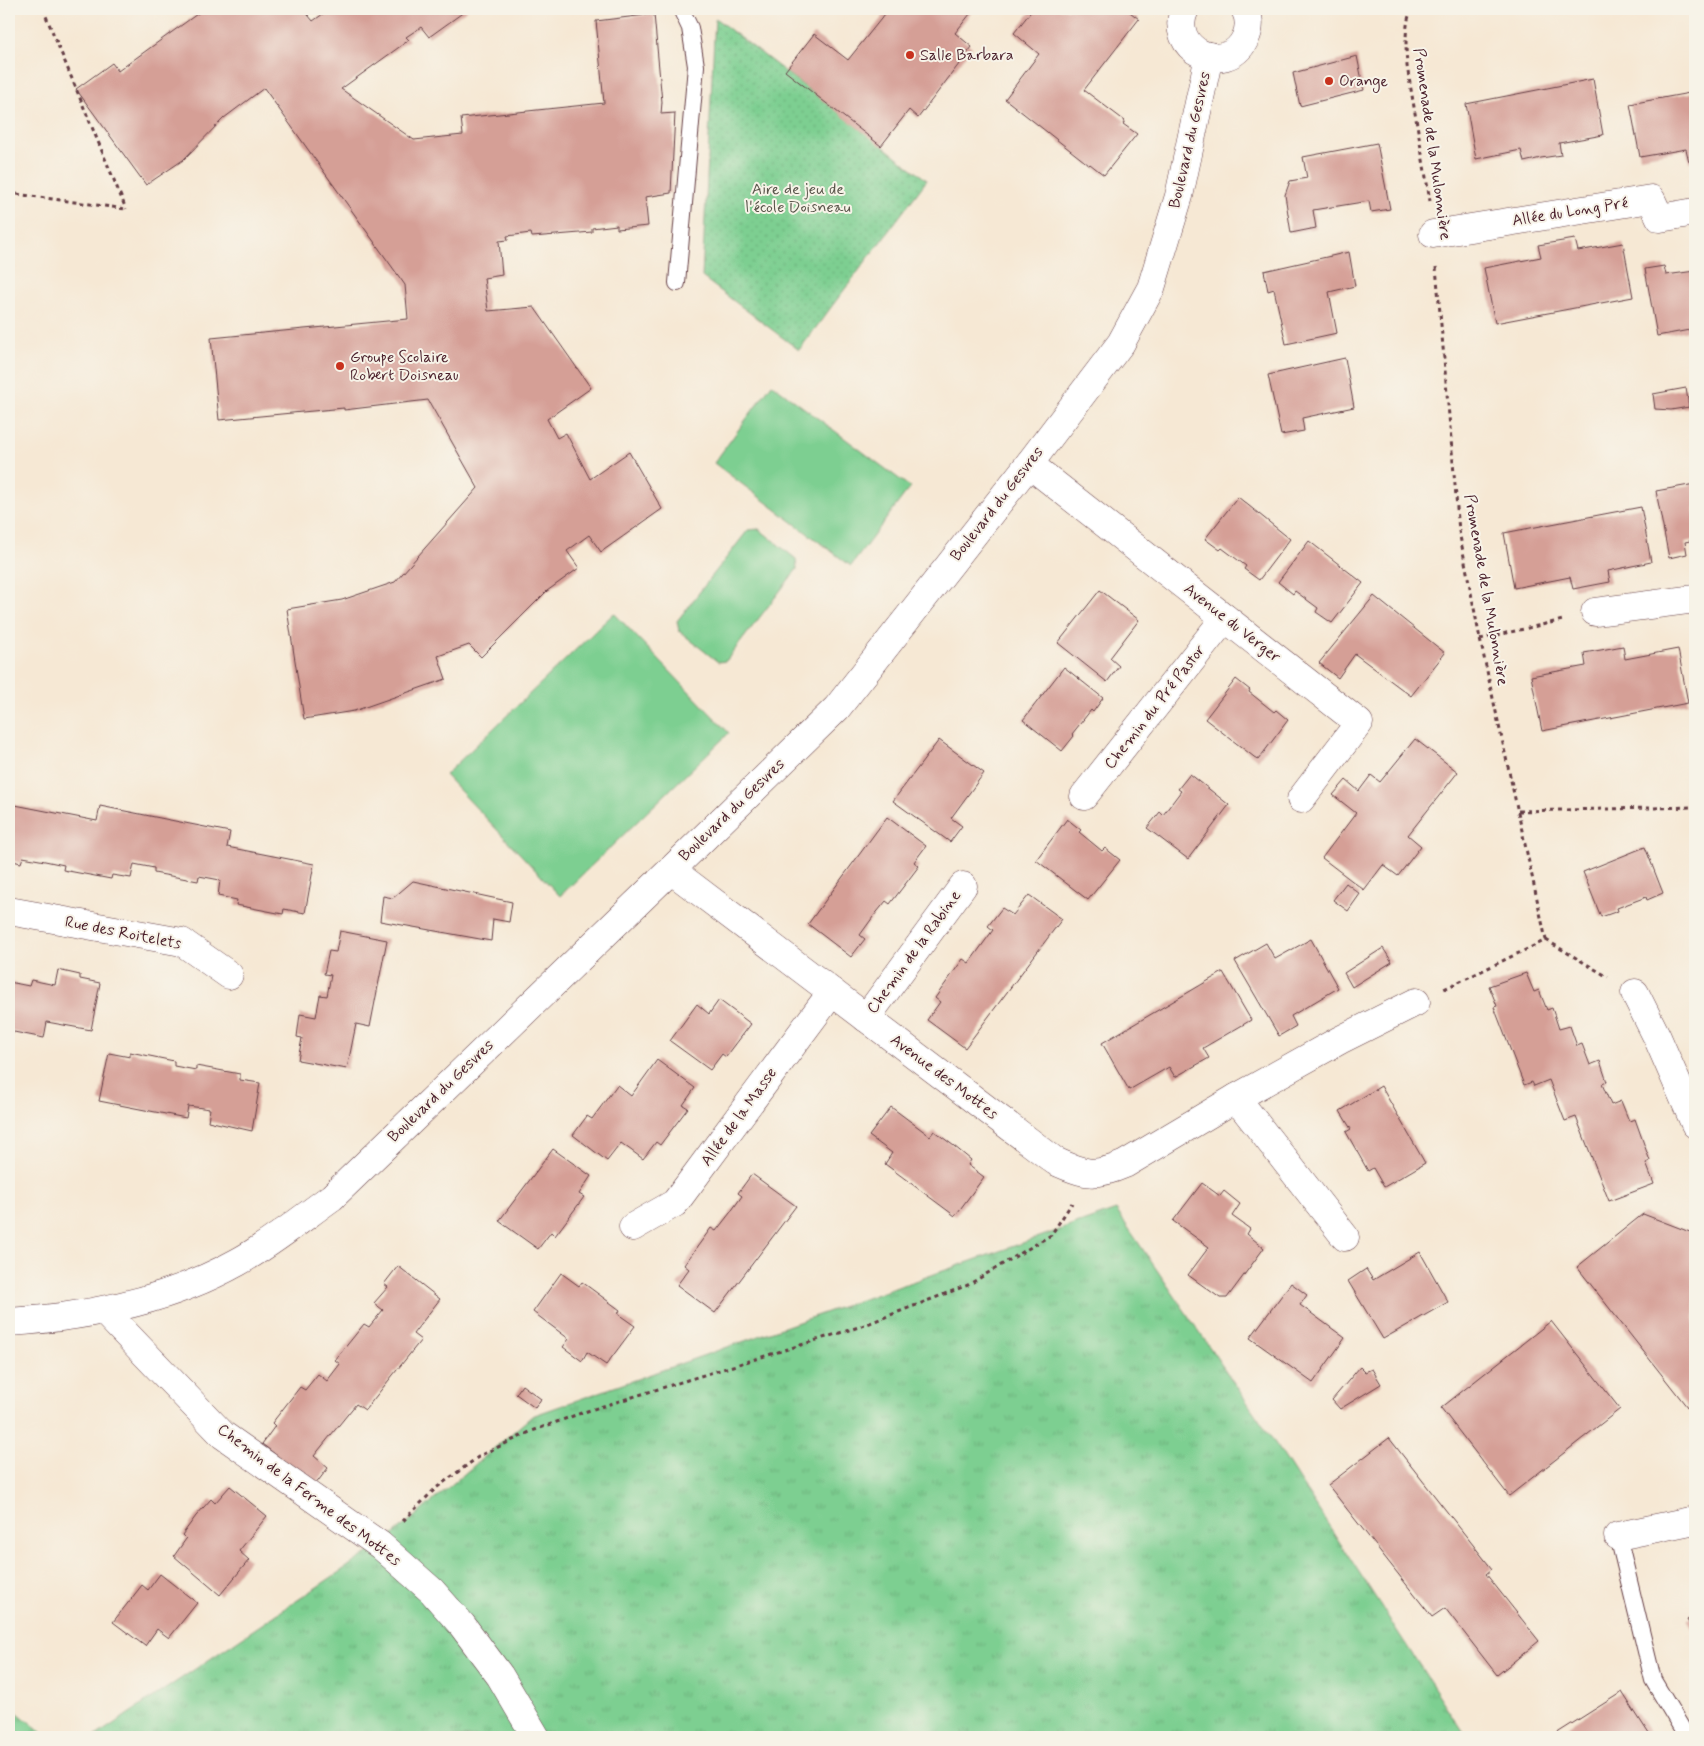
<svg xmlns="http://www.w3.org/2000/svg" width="1704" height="1746" viewBox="0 0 1704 1746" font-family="Mynerve,sans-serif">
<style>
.grass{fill:url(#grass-tufts);stroke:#64775e}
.park{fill:url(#park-dots);stroke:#64775e}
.pitch{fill:#7dcf91;stroke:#64775e}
.building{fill:#d59f96}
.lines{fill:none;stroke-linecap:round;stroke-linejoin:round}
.service-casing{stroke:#643d44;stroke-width:18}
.minor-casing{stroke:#643d44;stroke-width:29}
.tertiary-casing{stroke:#643d44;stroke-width:29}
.path{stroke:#643d44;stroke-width:3;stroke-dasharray:4 4;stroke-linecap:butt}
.service{stroke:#fff;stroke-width:16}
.minor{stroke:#fff;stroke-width:28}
.tertiary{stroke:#fff;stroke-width:28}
.poi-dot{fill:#c8321e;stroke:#f7f3e8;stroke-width:2}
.labels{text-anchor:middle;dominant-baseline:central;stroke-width:4;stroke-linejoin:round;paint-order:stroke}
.poi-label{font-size:16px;fill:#4a1f2b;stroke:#f7f3e8;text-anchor:start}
.street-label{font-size:16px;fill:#4a1f2b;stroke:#f7f3e8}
.park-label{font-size:16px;fill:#59544a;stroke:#f7f3e8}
</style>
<defs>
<pattern id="grass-tufts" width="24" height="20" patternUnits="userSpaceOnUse" patternTransform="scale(1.25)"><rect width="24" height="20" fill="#7dcf91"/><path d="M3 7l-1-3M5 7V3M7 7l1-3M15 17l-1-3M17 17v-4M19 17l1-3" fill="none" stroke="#6eb17d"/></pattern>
<pattern id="park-dots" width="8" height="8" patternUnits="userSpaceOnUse" patternTransform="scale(1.25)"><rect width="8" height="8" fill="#7dcf91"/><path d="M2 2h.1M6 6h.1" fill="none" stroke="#6eb17d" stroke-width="1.8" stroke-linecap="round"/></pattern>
</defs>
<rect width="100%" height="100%" fill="#f7f3e8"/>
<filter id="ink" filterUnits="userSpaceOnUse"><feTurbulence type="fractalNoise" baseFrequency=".02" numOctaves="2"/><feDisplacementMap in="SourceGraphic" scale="10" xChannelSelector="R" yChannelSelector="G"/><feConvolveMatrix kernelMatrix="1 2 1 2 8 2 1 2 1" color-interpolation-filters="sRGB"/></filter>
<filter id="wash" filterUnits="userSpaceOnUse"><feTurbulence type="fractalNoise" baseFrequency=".0096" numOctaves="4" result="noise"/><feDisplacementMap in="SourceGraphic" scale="20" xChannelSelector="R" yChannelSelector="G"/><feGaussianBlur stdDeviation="1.12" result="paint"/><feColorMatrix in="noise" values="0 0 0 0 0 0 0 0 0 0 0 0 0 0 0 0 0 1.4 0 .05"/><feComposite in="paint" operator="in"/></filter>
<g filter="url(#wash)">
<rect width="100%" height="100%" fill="#f6e8d4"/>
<g class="grass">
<polygon points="1116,1210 1279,1449 1466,1737 94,1737 387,1540 532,1416"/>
<polygon points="9,1706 48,1737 9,1737"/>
</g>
<polygon class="park" points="715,18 927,180 799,350 702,277"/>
<g class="pitch">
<polygon points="772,384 910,487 851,566 714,463"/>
<polygon points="759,529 796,559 797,569 726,661 718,662 679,631 677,621 748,530"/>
<polygon points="614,613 729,733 560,896 445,775"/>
</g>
<g id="blocks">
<g class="building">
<polygon points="204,9 303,9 313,21 330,9 468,9 429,37 421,27 406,37 409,40 341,89 414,140 463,135 461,118 604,103 596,21 654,14 662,102 661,114 675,113 671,193 645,197 648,226 617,229 617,225 592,228 592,232 532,237 531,233 507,236 508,240 499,241 502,275 484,278 488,311 534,307 591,388 547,419 557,438 566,433 590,479 629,452 662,509 601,552 589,535 567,551 579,568 547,591 481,657 469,645 438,656 446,679 354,711 304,719 287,609 342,600 395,582 478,488 428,400 344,410 344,408 219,420 211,338 408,319 405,285 264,88 224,118 183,160 146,185 76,89 112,63 118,71"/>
<polygon points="889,9 974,9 955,33 972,47 918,118 909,110 881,146 785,71 814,34 848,60"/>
<polygon points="1033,9 1126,9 1139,19 1084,90 1125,121 1123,124 1137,134 1104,175 1090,164 1089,165 1005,99 1039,54 1014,33"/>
<polygon points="1357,56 1364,90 1300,106 1293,73"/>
<polygon points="1593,79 1603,135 1559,143 1561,155 1541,158 1524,162 1521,150 1476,159 1466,104"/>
<polygon points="1695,92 1695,161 1689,162 1686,149 1640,157 1630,104"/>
<polygon points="1377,143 1390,209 1371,212 1369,201 1313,210 1316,228 1291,233 1285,195 1290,181 1307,178 1303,157"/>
<polygon points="1575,239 1578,251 1623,243 1633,297 1495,323 1484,268 1541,257 1538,245"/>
<polygon points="1349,252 1355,286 1329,292 1337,333 1286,344 1274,289 1268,291 1264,271"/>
<polygon points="1664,266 1666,275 1695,271 1695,329 1657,336 1645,269"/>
<polygon points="1345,358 1354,407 1302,418 1304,431 1281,435 1268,375"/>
<polygon points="1686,388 1689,407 1671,410 1655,409 1653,394"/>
<polygon points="1695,484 1695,540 1685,542 1687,554 1669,558 1656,491"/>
<polygon points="1238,497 1290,539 1259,580 1244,569 1246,566 1222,548 1220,550 1205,539"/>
<polygon points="1641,507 1651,562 1608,571 1610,582 1573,589 1570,577 1514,588 1504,533"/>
<polygon points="1309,541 1363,583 1332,623 1316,612 1318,608 1295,591 1293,594 1278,582"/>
<polygon points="1100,590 1139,620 1110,658 1119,666 1107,682 1058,643"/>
<polygon points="1374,596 1445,653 1411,696 1355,654 1338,678 1319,663"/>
<polygon points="1623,646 1625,659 1678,649 1688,703 1542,731 1531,676 1586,666 1584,653"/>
<polygon points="1064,667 1103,698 1093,712 1091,710 1072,734 1074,736 1062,751 1023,720"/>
<polygon points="1236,679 1250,690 1249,692 1274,712 1276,710 1288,720 1258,760 1205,719"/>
<polygon points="1415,739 1458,772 1408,835 1421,846 1398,876 1383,865 1364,890 1322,858 1356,813 1333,795 1346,780 1359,791 1371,775 1380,782"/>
<polygon points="939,740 984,773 951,818 962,826 950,842 893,801"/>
<polygon points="1190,774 1229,805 1188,859 1147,828 1160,812 1163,815 1181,791 1178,789"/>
<polygon points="10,804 97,821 100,806 230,832 227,847 314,864 305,913 284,909 283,914 236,905 237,900 218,896 220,880 199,876 198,881 154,873 154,868 134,864 131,878 112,875 111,879 63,870 64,865 45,861 23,857 21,863 9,860"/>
<polygon points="887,817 926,846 914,862 919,866 890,904 886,901 873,917 860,935 865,939 851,957 808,924"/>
<polygon points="1067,819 1081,830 1079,832 1102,851 1105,848 1120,860 1088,900 1036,860"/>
<polygon points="1645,847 1663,893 1647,900 1646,897 1617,908 1618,911 1601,917 1583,872"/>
<polygon points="413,881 512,902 509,922 493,919 491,941 380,921 383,896 393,898"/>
<polygon points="1346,883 1360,894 1348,911 1333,900"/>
<polygon points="1029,895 1062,919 965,1048 927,1020 940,1002 935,998 963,959 969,963 980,948 993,930 988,926 1002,908 1013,915"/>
<polygon points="340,931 387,940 370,1027 356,1024 347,1069 298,1060 302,1038 297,1037 300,1014 316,1017 320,995 327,996 331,975 324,974 329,951 336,952"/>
<polygon points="1311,939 1338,988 1291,1016 1296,1026 1279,1036 1235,961 1266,943 1275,959"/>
<polygon points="1383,948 1392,962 1352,987 1344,973"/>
<polygon points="58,970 80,975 80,979 100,983 91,1030 47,1022 44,1038 9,1031 9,982 29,986 31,980 55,985"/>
<polygon points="1223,972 1251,1020 1203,1048 1209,1058 1193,1067 1175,1077 1169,1067 1129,1090 1102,1043"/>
<polygon points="1526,973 1534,992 1539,990 1547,1010 1552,1008 1559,1029 1570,1026 1577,1046 1582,1044 1590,1065 1600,1061 1607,1082 1602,1084 1611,1105 1621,1101 1629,1121 1635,1119 1650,1161 1646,1163 1654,1184 1609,1201 1576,1117 1565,1121 1549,1080 1534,1086 1532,1082 1524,1085 1494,1007 1497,1006 1489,986"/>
<polygon points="719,1000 751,1024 726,1057 722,1054 710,1070 670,1041 697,1004 709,1014"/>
<polygon points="130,1052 174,1061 174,1066 196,1070 196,1066 240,1074 240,1080 260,1083 252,1131 208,1121 210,1109 188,1106 186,1118 99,1101 109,1053 130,1057"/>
<polygon points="657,1060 695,1088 683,1105 688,1108 660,1145 656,1142 643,1159 621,1143 607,1161 573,1135 587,1116 592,1119 617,1085 631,1096"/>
<polygon points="1381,1086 1425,1163 1384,1187 1373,1168 1368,1171 1346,1132 1351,1129 1340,1111"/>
<polygon points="891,1107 930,1136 934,1131 954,1146 971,1160 968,1165 984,1177 955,1216 885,1164 892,1153 869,1136"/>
<polygon points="553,1149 591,1176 579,1194 584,1197 555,1236 551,1232 538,1249 499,1221"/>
<polygon points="752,1174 796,1206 715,1313 677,1285 689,1269 684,1265 711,1228 716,1231 730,1213 742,1196 738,1193"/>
<polygon points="1202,1183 1220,1196 1224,1191 1240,1204 1232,1216 1250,1229 1247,1234 1264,1248 1227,1298 1220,1298 1188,1275 1209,1247 1173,1221"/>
<polygon points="1643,1214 1695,1234 1695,1417 1577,1267"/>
<polygon points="1420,1252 1448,1302 1383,1339 1348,1281 1366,1269 1373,1280"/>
<polygon points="398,1266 440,1299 413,1334 421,1340 365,1410 356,1404 314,1456 328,1468 315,1485 262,1444 275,1426 272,1423 300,1387 305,1390 318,1374 327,1381 340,1364 335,1360 364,1324 369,1327 383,1310 374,1303 388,1287 384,1284"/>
<polygon points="561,1273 579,1286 582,1282 620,1310 618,1314 635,1326 606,1365 587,1352 582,1361 563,1347 569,1339 533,1312"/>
<polygon points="1291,1283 1307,1295 1300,1305 1345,1338 1313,1383 1250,1338"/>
<polygon points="1551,1321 1620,1409 1509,1496 1441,1408"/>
<polygon points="1360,1367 1365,1372 1372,1369 1381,1384 1340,1409 1332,1400"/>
<polygon points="522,1385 541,1399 535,1408 516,1394"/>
<polygon points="1389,1438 1492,1569 1486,1574 1539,1641 1497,1675 1445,1608 1432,1617 1328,1485"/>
<polygon points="230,1486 267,1516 239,1551 249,1560 220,1595 174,1556 186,1539 182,1535 196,1516 211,1499 215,1503"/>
<polygon points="160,1574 197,1603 169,1638 157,1629 145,1646 113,1622 142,1585 148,1590"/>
<polygon points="1695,1615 1695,1633 1687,1620"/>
<polygon points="1622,1692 1651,1737 1551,1737"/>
</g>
</g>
</g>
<g filter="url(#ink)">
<use href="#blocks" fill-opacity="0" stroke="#643d44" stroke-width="1"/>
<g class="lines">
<g class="service-casing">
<g id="service">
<polyline points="677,283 696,66 690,28 681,9"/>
<polyline points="1618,1536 1653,1680 1687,1737"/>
</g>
</g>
<g class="minor-casing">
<g id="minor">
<polyline points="1433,234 1651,199 1660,218 1695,212"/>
<polyline points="1029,464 1359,723 1301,799"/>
<polyline points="1595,612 1695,599"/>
<polyline points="1084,796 1225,618"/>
<path d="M671 870 1055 1161C1085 1175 1095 1177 1125 1164L1236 1098 1340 1040 1416 1002"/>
<polyline points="9,911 182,942 229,975"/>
<polyline points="1635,993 1657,1037 1695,1124"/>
<polyline points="866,1018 963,886"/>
<polyline points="1236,1098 1345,1237"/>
<polyline points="633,1227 675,1203 832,992"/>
<polyline points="104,1311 223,1435 380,1545 432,1591 462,1625 500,1676 536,1737"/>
<polyline points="1618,1536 1695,1520"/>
</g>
</g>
<g class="tertiary-casing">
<g id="tertiary">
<path d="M1185 9C1166 49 1226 78 1245 39 1250 29 1250 19 1245 9"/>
<path d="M9 1322C88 1317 168 1301 238 1262 271 1244 301 1219 332 1197L671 870 837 708 1029 464 1121 343 1151 288 1179 196 1209 56"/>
</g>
</g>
<g class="path">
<polyline points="43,9 126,209"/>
<path d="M1412 9C1404 22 1406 50 1407 66L1430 201"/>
<polyline points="9,193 126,209"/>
<polyline points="1436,267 1459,531 1480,639 1546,940 1444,989"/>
<polyline points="1480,639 1563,620"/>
<polyline points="1518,811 1695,807"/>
<polyline points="1546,940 1608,977"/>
<polyline points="403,1521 436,1488 481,1455 532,1431 584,1412 862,1326 968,1285 1051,1235 1072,1203"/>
</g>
<use href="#service" class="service"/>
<use href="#minor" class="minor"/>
<use href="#tertiary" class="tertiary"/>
</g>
</g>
<g class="poi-dot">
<circle cx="910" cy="55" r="5"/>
<circle cx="1329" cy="81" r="5"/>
<circle cx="340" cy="366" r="5"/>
</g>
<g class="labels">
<g class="poi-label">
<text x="920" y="55">Salle Barbara</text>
<text x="1339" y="81">Orange</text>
<text x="350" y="357">Groupe Scolaire<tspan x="350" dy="18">Robert Doisneau</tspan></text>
</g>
<g class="street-label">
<text transform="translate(1190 140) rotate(-77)">Boulevard du Gesvres</text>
<text transform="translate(1432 144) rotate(82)">Promenade de la Mulonnière</text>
<text transform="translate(1570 212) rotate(-9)">Allée du Long Pré</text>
<text transform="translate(997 504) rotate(-52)">Boulevard du Gesvres</text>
<text transform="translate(1486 590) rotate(80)">Promenade de la Mulonnière</text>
<text transform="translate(1232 623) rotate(38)">Avenue du Verger</text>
<text transform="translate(1155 707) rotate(-52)">Chemin du Pré Pastor</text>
<text transform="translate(732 810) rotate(-44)">Boulevard du Gesvres</text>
<text transform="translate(123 933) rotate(11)">Rue des Roitelets</text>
<text transform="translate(914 952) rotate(-54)">Chemin de la Rabine</text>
<text transform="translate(944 1077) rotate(37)">Avenue des Mottes</text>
<text transform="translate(441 1091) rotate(-44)">Boulevard du Gesvres</text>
<text transform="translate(739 1117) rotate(-54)">Allée de la Masse</text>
<text transform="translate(309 1495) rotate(37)">Chemin de la Ferme des Mottes</text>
</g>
<g class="park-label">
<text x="798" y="189">Aire de jeu de<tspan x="798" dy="18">l'école Doisneau</tspan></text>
</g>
</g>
<rect width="1704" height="1746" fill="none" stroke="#f7f3e8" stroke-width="30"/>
</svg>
